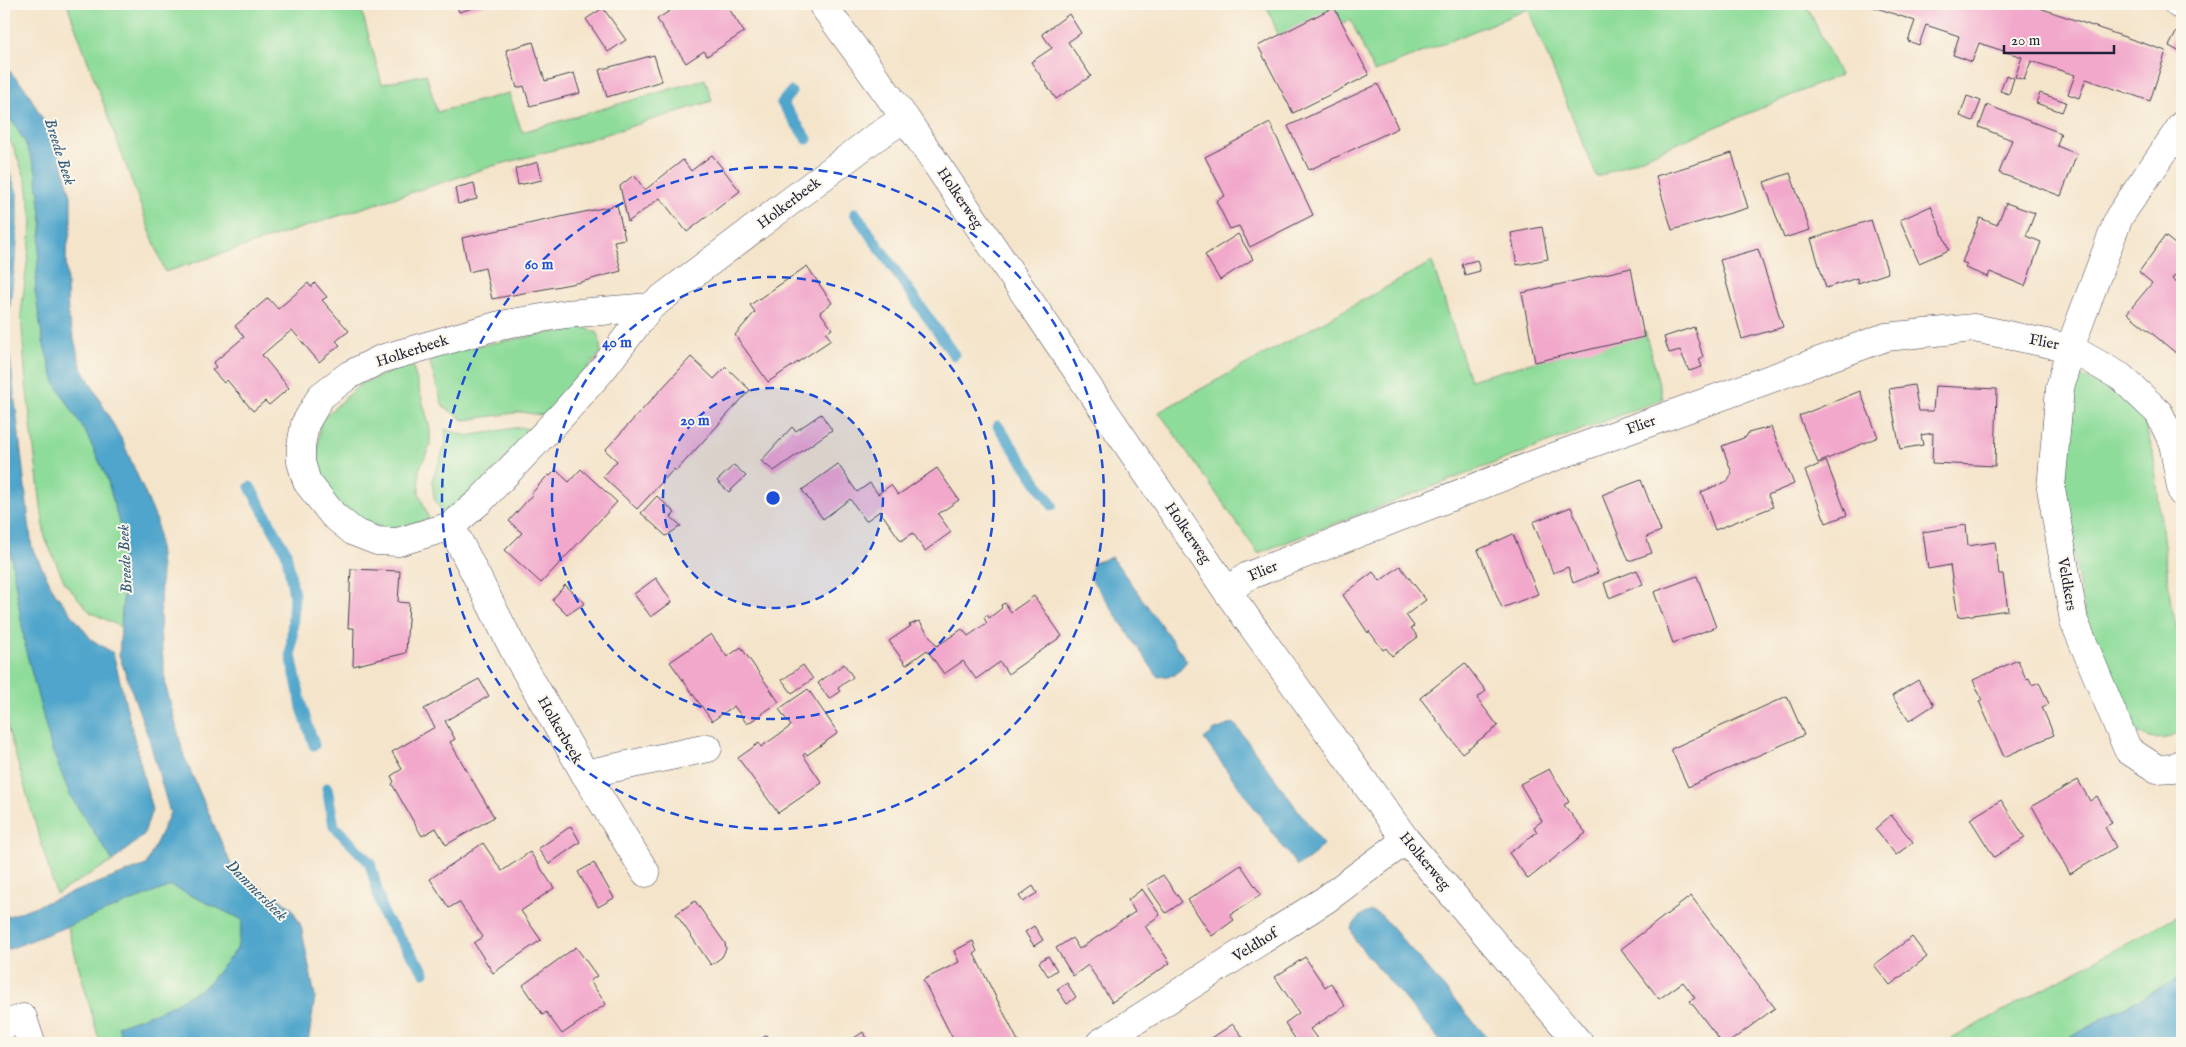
<svg xmlns="http://www.w3.org/2000/svg" width="2186" height="1047" viewBox="0 0 2186 1047" font-family="'IM FELL English',serif">
<style>
.green{fill:#8edc9a;stroke:#587f6a}
.water{fill:#4fa5cb;stroke:#386483}
.lines{fill:none;stroke-linecap:round;stroke-linejoin:round}
.stream{stroke:#4fa5cb;stroke-width:11}
.building{fill:#f2a8cb}
.street-casing{stroke:#423f50;stroke-width:29}
.secondary-casing{stroke:#423f50;stroke-width:29}
.street{stroke:#fff;stroke-width:28}
.secondary{stroke:#fff;stroke-width:28}
.ring{fill:none;stroke:#1d4ed8;stroke-width:2.5;stroke-dasharray:9 6}
.labels{text-anchor:middle;dominant-baseline:central;stroke-width:4;stroke-linejoin:round;paint-order:stroke}
.street-label{font-size:15px;fill:#22223b;stroke:#fbf7ec}
.water-label{font-size:16px;font-style:italic;fill:#365d7c;stroke:#fbf7ec}
.centre{fill:#1d4ed8;stroke:#fbf7ec;stroke-width:2.5}
.ring-label{font-size:15px;text-anchor:middle;font-weight:bold;fill:#1d4ed8;stroke:#fbf7ec;stroke-width:4;stroke-linejoin:round;paint-order:stroke}
</style>
<rect width="100%" height="100%" fill="#fbf7ec"/>
<filter id="ink" filterUnits="userSpaceOnUse"><feTurbulence type="fractalNoise" baseFrequency=".02" numOctaves="2"/><feDisplacementMap in="SourceGraphic" scale="10" xChannelSelector="R" yChannelSelector="G"/><feConvolveMatrix kernelMatrix="1 2 1 2 8 2 1 2 1" color-interpolation-filters="sRGB"/></filter>
<filter id="wash" filterUnits="userSpaceOnUse"><feTurbulence type="fractalNoise" baseFrequency=".0096" numOctaves="4" result="noise"/><feDisplacementMap in="SourceGraphic" scale="20" xChannelSelector="R" yChannelSelector="G"/><feGaussianBlur stdDeviation="1.12" result="paint"/><feColorMatrix in="noise" values="0 0 0 0 0 0 0 0 0 0 0 0 0 0 0 0 0 1.4 0 .05"/><feComposite in="paint" operator="in"/></filter>
<g filter="url(#wash)">
<rect width="100%" height="100%" fill="#f4e4ca"/>
<g class="green">
<polygon points="67,4 365,4 360,5 382,84 426,74 437,112 509,93 522,132 705,79 712,101 565,147 493,166 165,272"/>
<polygon points="1266,4 1806,4 1840,75 1597,177 1528,9 1374,72 1351,20 1284,50"/>
<polygon points="4,108 25,142 36,171 42,223 35,291 86,433 107,478 121,530 124,584 121,627 90,612 65,583 45,538 26,384 21,314 32,222 27,183 13,146 4,132"/>
<polygon points="1432,262 1470,380 1645,331 1663,399 1258,553 1159,412"/>
<polygon points="583,327 598,333 601,352 547,416 521,412 464,420 443,406 430,364 438,353"/>
<polygon points="412,363 430,429 430,446 419,470 419,493 429,519 392,530 355,520 328,494 317,465 320,421 361,384"/>
<path d="M2071 374 2085 378 2115 393 2143 418 2153 452 2171 605 2182 648V731C2172 739 2152 742 2141 734 2136 732 2133 727 2129 723L2085 615 2064 504 2068 380Z"/>
<polygon points="520,427 533,430 455,510 443,515 434,497 432,480 446,444 445,429 467,436"/>
<polygon points="4,512 26,651 52,750 71,797 113,861 56,894 4,716"/>
<polygon points="171,885 243,920 237,949 206,986 165,1009 118,1026 123,1043 100,1043 67,925"/>
<polygon points="2182,913 2182,977 2088,1026 2061,1043 1944,1043"/>
</g>
<g class="water">
<polygon points="4,65 26,89 58,147 71,196 71,227 66,254 68,316 81,366 123,442 157,521 161,569 160,632 166,687 184,756 233,869 291,907 301,926 315,997 308,1043 123,1043 118,1026 165,1009 206,986 237,949 243,920 171,886 4,951 4,918 146,865 170,813 149,739 119,655 124,584 121,530 107,478 86,433 55,383 43,342 35,291 42,223 36,171 25,142 4,108"/>
<polygon points="4,157 17,193 17,243 7,331 32,548 55,593 91,639 113,653 152,810 143,836 113,861 71,797 52,750 26,651 4,512"/>
<polygon points="1112,557 1187,661 1175,675 1158,677 1090,577 1093,563"/>
<polygon points="1234,723 1323,844 1312,857 1297,866 1204,739 1215,730"/>
<polygon points="1371,911 1382,916 1492,1043 1442,1043 1356,942 1351,928 1360,916"/>
<polygon points="2182,977 2182,1043 2061,1043 2088,1026"/>
</g>
<g class="lines">
<g class="stream">
<polyline points="791,92 782,103 807,139"/>
<polyline points="855,213 954,355"/>
<polyline points="998,426 1052,505"/>
<polyline points="250,487 286,552 294,595 291,655 302,708 314,745"/>
<polyline points="327,788 334,826 370,863 384,916 424,972"/>
</g>
</g>
<g id="blocks">
<g class="building">
<polygon points="456,4 488,4 459,12"/>
<polygon points="674,4 726,4 744,32 707,56 704,51 686,63 657,19 676,7"/>
<polygon points="1865,4 2028,4 2166,51 2150,101 2086,79 2079,98 2068,94 2075,75 2031,61 2024,80 2015,77 2022,57 1979,43 1972,62 1962,58 1953,55 1959,36 1926,25 1919,45 1908,41 1915,21"/>
<polygon points="1334,7 1369,75 1293,113 1258,46"/>
<polygon points="603,8 626,40 608,52 586,19"/>
<polygon points="1069,14 1081,33 1068,42 1091,76 1056,99 1031,62 1052,48 1042,34"/>
<polygon points="2177,31 2182,34 2182,53 2169,46"/>
<polygon points="533,42 545,81 574,73 580,93 530,106 524,86 517,88 506,50"/>
<polygon points="654,55 662,81 607,97 599,70"/>
<polygon points="2006,75 2014,78 2009,94 2000,91"/>
<polygon points="1378,84 1398,128 1309,170 1288,126"/>
<polygon points="2040,93 2066,102 2062,112 2036,103"/>
<polygon points="1967,96 1981,101 1973,121 1960,116"/>
<polygon points="1987,105 2061,133 2057,146 2077,154 2061,196 1999,173 2012,140 1979,127"/>
<polygon points="1270,123 1313,215 1250,247 1239,226 1230,229 1216,201 1225,196 1205,157"/>
<polygon points="1732,153 1748,208 1672,230 1656,176"/>
<polygon points="712,155 740,191 687,232 660,198 628,222 620,186 634,175 645,190 683,160 691,171"/>
<polygon points="538,162 542,180 518,185 515,169"/>
<polygon points="1790,173 1810,230 1784,238 1764,182"/>
<polygon points="474,183 477,199 458,204 455,188"/>
<polygon points="2006,203 2035,213 2026,236 2041,242 2025,286 1990,272 1988,277 1965,268 1967,264 1962,262 1980,218 1997,225"/>
<polygon points="617,205 625,239 614,241 621,271 581,282 492,299 485,268 469,272 462,238"/>
<polygon points="1931,206 1949,250 1919,263 1900,220"/>
<polygon points="1871,220 1888,273 1858,283 1857,278 1826,288 1811,239"/>
<polygon points="1542,227 1548,259 1517,265 1511,233"/>
<polygon points="1238,234 1253,259 1220,280 1205,255"/>
<polygon points="2165,236 2182,250 2182,267 2172,279 2182,287 2182,358 2127,313 2152,283 2139,272"/>
<polygon points="1758,249 1783,327 1742,339 1720,260"/>
<polygon points="1477,260 1480,271 1465,275 1462,264"/>
<polygon points="807,266 832,303 820,312 832,329 826,333 831,340 768,382 735,335 755,312 750,305"/>
<polygon points="1631,268 1644,337 1535,362 1522,293"/>
<polygon points="308,283 311,287 315,283 327,297 322,300 349,331 336,341 340,345 319,362 292,330 277,342 262,355 289,388 269,405 265,401 253,411 227,380 224,383 212,370 216,367 213,363 244,337 235,326 268,298 278,309"/>
<polygon points="1694,327 1703,357 1699,359 1702,367 1689,371 1680,350 1669,353 1664,337"/>
<polygon points="691,357 714,379 726,367 750,390 676,471 674,469 637,509 603,477 617,461 605,450"/>
<polygon points="1914,385 1919,411 1933,411 1935,386 1997,389 1995,466 1932,463 1933,433 1921,435 1923,445 1900,449 1889,389"/>
<polygon points="1860,391 1878,437 1818,463 1799,416"/>
<polygon points="821,414 832,430 774,471 761,461 792,427 796,431"/>
<polygon points="1771,427 1794,484 1768,495 1773,507 1715,530 1701,492 1728,481 1732,473 1722,446 1746,437 1748,433"/>
<polygon points="1826,461 1847,515 1826,523 1805,471"/>
<polygon points="838,464 857,492 870,483 878,494 891,485 898,495 937,468 959,500 938,514 951,532 925,551 913,533 901,541 880,511 866,521 850,499 823,519 802,490"/>
<polygon points="734,465 746,476 729,492 717,481"/>
<polygon points="581,469 617,502 541,583 505,550 522,533 509,521 532,495 531,494 548,475 550,476 556,470 569,482"/>
<polygon points="1641,480 1661,531 1646,537 1652,553 1629,561 1602,495"/>
<polygon points="657,496 675,513 671,517 681,526 666,536 641,513"/>
<polygon points="1571,507 1598,573 1573,583 1568,567 1553,573 1533,522"/>
<polygon points="1966,525 1968,546 1995,542 1999,574 2003,574 2008,610 1958,617 1950,565 1928,569 1923,532"/>
<polygon points="1513,534 1538,594 1502,608 1478,550"/>
<polygon points="1400,566 1426,600 1406,615 1414,626 1411,628 1418,637 1392,656 1386,648 1383,650 1369,631 1368,633 1343,595 1373,572 1380,581"/>
<polygon points="351,569 400,571 398,602 409,603 406,653 353,666 354,628 348,628"/>
<polygon points="1637,570 1643,584 1609,598 1604,583"/>
<polygon points="1697,576 1716,627 1673,643 1654,592"/>
<polygon points="656,578 672,602 651,617 634,594"/>
<polygon points="565,585 585,603 567,615 552,600"/>
<polygon points="1034,596 1062,636 1008,674 1000,662 976,679 963,661 944,674 927,650 906,665 889,641 911,626 909,625 919,621 937,646 962,629 968,636 987,623 984,618 987,615 989,618 1002,608 1001,605 1005,603 1011,612"/>
<polygon points="711,634 727,657 741,647 779,702 747,724 734,706 712,721 670,662"/>
<polygon points="2018,660 2026,679 2029,678 2032,685 2039,682 2049,704 2042,707 2054,735 2004,757 1979,701 1982,700 1973,680"/>
<polygon points="1465,663 1486,691 1477,698 1498,726 1462,753 1420,698"/>
<polygon points="844,664 853,677 838,688 840,692 829,699 818,683"/>
<polygon points="803,665 813,679 792,693 782,680"/>
<polygon points="479,679 489,696 445,721 455,739 450,742 494,817 446,845 436,828 422,836 405,807 392,784 394,782 391,776 402,769 392,752 435,727 424,709"/>
<polygon points="1918,680 1934,705 1909,721 1892,696"/>
<polygon points="808,689 838,733 807,755 806,753 803,755 822,783 778,813 738,758 759,743 761,747 791,726 779,709"/>
<polygon points="1787,696 1804,735 1688,787 1671,749"/>
<polygon points="1549,769 1569,802 1564,805 1586,833 1528,879 1509,853 1537,832 1534,827 1542,821 1520,784"/>
<polygon points="2078,780 2090,801 2097,796 2112,823 2105,827 2116,847 2070,874 2032,806"/>
<polygon points="2001,800 2025,838 1994,857 1970,819"/>
<polygon points="1891,815 1913,842 1896,855 1875,829"/>
<polygon points="571,826 580,842 549,864 538,849"/>
<polygon points="483,843 502,871 530,852 554,888 521,911 541,940 493,973 474,943 483,937 459,902 449,908 430,879"/>
<polygon points="594,863 614,898 598,907 578,872"/>
<polygon points="1241,865 1261,895 1230,915 1234,920 1212,936 1188,900"/>
<polygon points="1163,875 1182,902 1166,913 1147,885"/>
<polygon points="1033,886 1037,893 1023,902 1019,896"/>
<polygon points="1142,889 1160,915 1145,926 1170,963 1112,1002 1088,965 1073,976 1056,948 1072,938 1079,949 1135,912 1128,900"/>
<polygon points="1691,896 1775,1008 1728,1043 1722,1043 1690,1001 1695,998 1683,982 1659,999 1621,949"/>
<polygon points="695,901 725,943 726,949 722,957 711,965 676,914"/>
<polygon points="1034,926 1043,940 1034,946 1025,932"/>
<polygon points="1912,937 1927,957 1890,985 1874,965"/>
<polygon points="973,941 977,952 974,954 1019,1043 945,1043 953,1039 923,980 959,962 954,951"/>
<polygon points="576,947 597,976 590,981 606,1004 562,1034 546,1012 543,1015 523,985"/>
<polygon points="1048,956 1057,970 1048,976 1039,962"/>
<polygon points="1305,957 1325,987 1331,983 1345,1006 1310,1029 1318,1040 1313,1043 1298,1043 1285,1023 1299,1013 1275,977"/>
<polygon points="1067,983 1076,997 1067,1004 1057,989"/>
<polygon points="1233,1024 1247,1043 1204,1043"/>
<polygon points="863,1032 868,1043 849,1043 848,1042"/>
<polygon points="767,1035 772,1043 755,1043"/>
</g>
</g>
</g>
<g filter="url(#ink)">
<use href="#blocks" fill-opacity="0" stroke="#423f50" stroke-width="1"/>
<g class="lines">
<g class="street-casing">
<g id="street">
<polyline points="2178,4 2182,6"/>
<polyline points="2182,125 2119,217 2070,348 2060,388 2051,488 2074,621 2128,750 2157,769 2173,768 2182,763"/>
<polyline points="650,307 602,370 563,414 480,501 451,526 398,542 377,541 354,532 333,515 307,482 301,462 301,446 305,424 321,396 349,375 381,359 500,325 566,314 650,307 873,139 905,118"/>
<polyline points="451,526 516,654 585,774 646,873"/>
<polyline points="1227,591 1248,576 1551,458 1886,337 1974,328 2070,348 2121,377 2159,413 2173,443 2182,493"/>
<polyline points="585,774 708,748"/>
<polyline points="4,1025 23,1018 31,1043"/>
<polyline points="1100,1043 1325,900 1406,840"/>
</g>
</g>
<g class="secondary-casing">
<polyline id="secondary" points="822,4 905,118 1227,591 1406,840 1579,1043"/>
</g>
<use href="#street" class="street"/>
<use href="#secondary" class="secondary"/>
</g>
</g>
<circle cx="773" cy="498" r="110" fill="#1d4ed8" fill-opacity=".12"/>
<g class="ring">
<circle cx="773" cy="498" r="110"/>
<circle cx="773" cy="498" r="221"/>
<circle cx="773" cy="498" r="331"/>
</g>
<g class="labels">
<g class="street-label">
<text transform="translate(960 198) rotate(56)">Holkerweg</text>
<text transform="translate(789 203) rotate(-37)">Holkerbeek</text>
<text transform="translate(2044 342) rotate(11)">Flier</text>
<text transform="translate(412 351) rotate(-18)">Holkerbeek</text>
<text transform="translate(1641 425) rotate(-20)">Flier</text>
<text transform="translate(1188 533) rotate(56)">Holkerweg</text>
<text transform="translate(1263 571) rotate(-23)">Flier</text>
<text transform="translate(2067 584) rotate(80)">Veldkers</text>
<text transform="translate(560 730) rotate(60)">Holkerbeek</text>
<text transform="translate(1425 861) rotate(50)">Holkerweg</text>
<text transform="translate(1255 945) rotate(-32)">Veldhof</text>
</g>
<g class="water-label">
<text transform="translate(59 152) rotate(72)">Breede Beek</text>
<text transform="translate(126 559) rotate(-93)">Breede Beek</text>
<text transform="translate(256 891) rotate(45)">Dammersbeek</text>
</g>
</g>
<circle cx="773" cy="498" r="8" class="centre"/>
<g class="ring-label">
<text x="539" y="269">60 m</text>
<text x="617" y="347">40 m</text>
<text x="695" y="425">20 m</text>
</g>
<rect width="2186" height="1047" fill="none" stroke="#fbf7ec" stroke-width="20"/>
<path d="M2004 45v8h110v-8" fill="none" stroke="#22223b" stroke-width="2.5"/>
<text x="2011" y="45" font-size="15" fill="#22223b" stroke="#fbf7ec" stroke-width="4" paint-order="stroke">20 m</text>
</svg>
